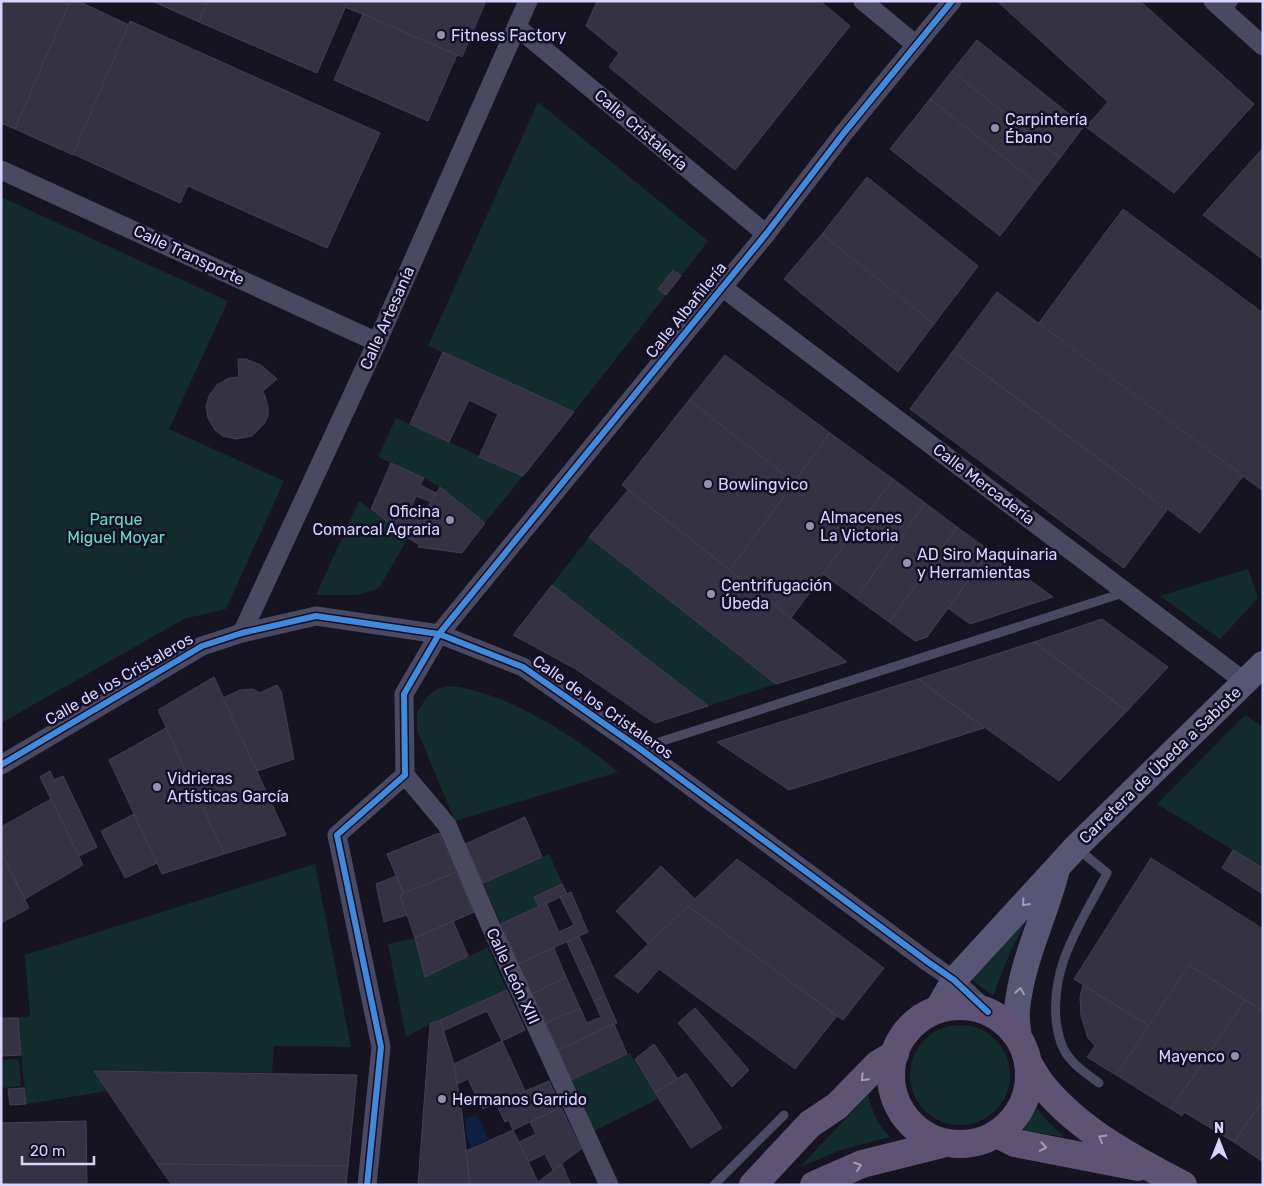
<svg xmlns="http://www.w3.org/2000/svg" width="1264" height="1186" viewBox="0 0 1264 1186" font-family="Rubik,sans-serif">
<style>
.green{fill:#132c2d}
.water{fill:#0d2144}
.building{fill:#343243;stroke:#433f54}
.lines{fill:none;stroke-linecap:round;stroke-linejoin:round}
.lane{stroke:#4a4962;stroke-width:9}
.street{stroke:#4a4962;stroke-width:19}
.secondary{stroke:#575674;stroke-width:26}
.primary{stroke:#5e5373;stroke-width:28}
.cycleway-casing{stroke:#130f26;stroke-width:9}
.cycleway{stroke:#408adc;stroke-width:6}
.oneway{stroke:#9e9bc0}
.oneway2{stroke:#a29ac0}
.poi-dot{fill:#9591b1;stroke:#130f26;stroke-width:2}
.labels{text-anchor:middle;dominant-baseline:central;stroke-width:5;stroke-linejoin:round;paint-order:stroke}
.poi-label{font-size:16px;fill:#d9d4ff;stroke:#130f26;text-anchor:start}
.street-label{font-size:16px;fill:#d9d4ff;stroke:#130f26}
.park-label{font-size:16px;fill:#5fe0c0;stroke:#130f26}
</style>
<rect width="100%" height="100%" fill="#161421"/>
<g class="green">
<polygon points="538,102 708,241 681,276 673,270 658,289 666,295 574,412 428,346"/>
<polygon points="1,197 228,301 169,429 284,481 226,609 184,619 1,723"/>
<polygon points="396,418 523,476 485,523 440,487 424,478 378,457"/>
<polygon points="359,501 408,538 379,588 358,595 316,595"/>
<polygon points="589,537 776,684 708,706 552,585"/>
<polygon points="1248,569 1258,598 1220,639 1160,596"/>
<path d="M448 686C501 689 578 737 618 772L455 821 417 730V712L427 697 437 689Z"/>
<polygon points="1245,715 1263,727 1263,868 1157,804"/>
<polygon points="549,854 567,894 501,924 483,883"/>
<polygon points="315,864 351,1047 274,1046 272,1073 95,1071 108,1091 26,1104 18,1018 30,1016 25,955"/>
<polygon points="1035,904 1011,950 993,996 971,979"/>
<polygon points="415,938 425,976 488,947 507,990 438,1020 406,1037 388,944"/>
<circle cx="960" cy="1075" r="50"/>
<polygon points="630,1053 658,1099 594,1131 571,1080"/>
<polygon points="19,1059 21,1086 1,1088 1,1060"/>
<path d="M868 1095C872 1112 878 1125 890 1137L841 1150 800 1167Z"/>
<polygon points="1037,1108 1049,1123 1065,1137 1023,1131"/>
</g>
<polygon class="water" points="477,1114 488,1139 471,1147 467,1137 465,1119"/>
<g class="building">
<polygon points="1,1 70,1 15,129 1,123"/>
<polygon points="70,1 78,1 129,25 73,155 15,129"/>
<polygon points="152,1 208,1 199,22"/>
<polygon points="208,1 244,1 248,3 249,1 348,1 317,73 199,22"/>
<polygon points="348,1 482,1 485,3 462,57 345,7"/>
<polygon points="597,1 820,1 850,26 735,170 609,67 619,53 586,26"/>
<polygon points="997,1 1140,1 1254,104 1174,193 1086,127 1108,102"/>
<polygon points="363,14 457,55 428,121 334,80"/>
<polygon points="130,21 380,133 327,248 188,186 180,203 73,154"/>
<polygon points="977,40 1084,126 1060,158 952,71"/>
<polygon points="952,71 1060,158 1039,185 930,99"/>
<polygon points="930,99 1039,185 1000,236 890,149"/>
<polygon points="1263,148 1263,255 1261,258 1203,215"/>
<polygon points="867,177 978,266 934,324 822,234"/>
<polygon points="1123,209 1263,313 1263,491 1038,324"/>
<polygon points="822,234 934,324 898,372 784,279"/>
<polygon points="673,270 681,276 666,295 658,289"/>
<polygon points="997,292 1243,476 1200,533 953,351"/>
<polygon points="953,351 1167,510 1124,568 910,409"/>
<polygon points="443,352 574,412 523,476 479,457 498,414 469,400 449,442 410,424"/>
<polygon points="725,355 830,433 794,482 689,400"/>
<polygon points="238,359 246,359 261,365 277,379 263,391 268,406 268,416 264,424 252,436 236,439 223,436 215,430 208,418 206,406 209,396 217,385 229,378 239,377"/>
<polygon points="689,400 794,482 730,570 622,485"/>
<polygon points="830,433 893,479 791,618 730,570"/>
<polygon points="391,463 424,478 420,485 436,493 431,502 416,496 410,511 421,516 408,538 371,509"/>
<polygon points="893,479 925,503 856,598 823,574"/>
<polygon points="440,487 485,523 462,553 418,547 420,545 408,538"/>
<polygon points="628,490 791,618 847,662 776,684 589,537"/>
<polygon points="925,503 957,527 889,622 856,598"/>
<polygon points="957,527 990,551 927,637 915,641 889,622"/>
<polygon points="990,551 1053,597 970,624 948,608"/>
<polygon points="552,585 708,706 655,723 574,668 513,635"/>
<polygon points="1102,619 1168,667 1127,711 1034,642"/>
<polygon points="1034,642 1127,711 1059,781 918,679"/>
<polygon points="214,677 286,835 224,854 158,710"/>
<polygon points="918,679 984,728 789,790 717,742"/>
<polygon points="277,685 281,691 294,759 257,771 223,698 240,690 253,689 260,693"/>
<polygon points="166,728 224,854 162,874 109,760"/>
<polygon points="50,771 54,780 63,776 97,847 79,856 40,777"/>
<polygon points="51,799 83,865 25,899 1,853 1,827"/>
<polygon points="134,814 157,863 125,878 101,831"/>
<polygon points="525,817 542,857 483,883 465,844"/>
<polygon points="439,833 456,872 404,894 387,854"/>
<polygon points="1233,850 1263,868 1263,894 1222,868"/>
<polygon points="1,853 29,908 1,923"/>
<polygon points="1151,858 1263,929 1263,1011 1189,965 1149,1026 1074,979"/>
<polygon points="737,859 884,968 843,1020 688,906 648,944 616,911 661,866 695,899"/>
<polygon points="456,872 474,912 415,938 400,895"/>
<polygon points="396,876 404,894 400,895 407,915 384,922 376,884"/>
<polygon points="562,884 567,894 539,907 534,897"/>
<polygon points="571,892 588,932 518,964 501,924 546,903 559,932 574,925 560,897"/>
<polygon points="688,906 837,1016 795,1069 659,969 638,993 615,976"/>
<polygon points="453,921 468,956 425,977 415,938"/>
<polygon points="579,936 592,965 580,971 567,942"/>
<polygon points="554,948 566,977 532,994 518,964"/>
<polygon points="592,965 605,996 594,1001 580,971"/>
<polygon points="1189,965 1245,1000 1171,1109 1116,1075"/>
<polygon points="566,977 580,1008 546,1023 532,994"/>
<polygon points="1083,985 1149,1026 1116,1075 1087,1057 1095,1046 1088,1038 1081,1016 1080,997"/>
<polygon points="507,990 525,1030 502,1041 487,1011 443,1031 440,1020"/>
<polygon points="605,996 617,1023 558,1050 546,1023 580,1008 587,1023 601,1017 594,1001"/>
<polygon points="1245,1000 1263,1011 1263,1100 1234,1142 1184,1112 1182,1116 1171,1109"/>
<polygon points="695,1008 749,1070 732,1087 678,1023"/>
<polygon points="1,1018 18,1018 21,1055 1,1056"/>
<polygon points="440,1020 454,1064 462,1114 470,1185 418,1185 430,1024"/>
<polygon points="614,1024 627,1054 571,1080 558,1050"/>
<polygon points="502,1041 525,1091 483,1109 468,1079 457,1084 454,1064"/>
<polygon points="654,1044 678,1079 655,1093 635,1059"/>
<polygon points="94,1071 357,1075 348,1166 157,1164"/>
<polygon points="686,1073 722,1128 691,1148 655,1093"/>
<polygon points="549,1081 561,1107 513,1130 509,1120 505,1122 496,1103"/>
<polygon points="24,1088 26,1104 10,1105 8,1089"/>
<polygon points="1263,1100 1263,1162 1234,1142"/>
<polygon points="561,1107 581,1149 553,1170 545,1154 528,1162 519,1142 536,1134 530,1122"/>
<polygon points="86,1121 87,1185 1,1185 1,1123"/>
<polygon points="513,1130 538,1182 562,1164 571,1185 470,1185 466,1151"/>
<polygon points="157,1164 348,1166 346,1185 172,1185"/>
</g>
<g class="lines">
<g class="lane">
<polyline points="1226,13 1234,1"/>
<polyline points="641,748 1126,592"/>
<path d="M1078 849 1107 873C1081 924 1048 967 1057 1027 1059 1039 1063 1052 1072 1061 1080 1070 1090 1076 1099 1083"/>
<polyline points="714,1185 784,1115"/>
</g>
<g class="street">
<polyline points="863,1 916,45"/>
<polyline points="1213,1 1263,46"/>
<polyline points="517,27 766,234"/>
<polyline points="1,170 377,342"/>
<polyline points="722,287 1245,682"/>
<polyline points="242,633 377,342 528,1"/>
<polyline points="1,765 202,646 242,633 316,616 439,634 523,667 639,748 928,962 954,980 988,1012"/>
<polyline points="405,775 447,825 491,927 609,1185"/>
<polyline points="367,1185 381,1047 337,835 405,775 404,694 439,634 766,234 843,134 952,1"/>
</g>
<g class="secondary">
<polyline points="937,1010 954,980 1076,847 1263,664"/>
<path d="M1019 1039C1018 1029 1016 1019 1017 1009 1022 960 1044 919 1056 873"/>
</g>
<g class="primary">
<circle cx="960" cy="1075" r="69"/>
<path d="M1028 1063C1033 1071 1037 1079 1043 1086 1079 1130 1133 1159 1183 1185"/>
<polyline points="997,1134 1015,1143 1138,1167"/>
<polyline points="753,1185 810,1124 837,1106 878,1064 895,1054"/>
<polyline points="814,1185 862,1164 946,1143"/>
</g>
<g class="cycleway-casing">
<g id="cycleway">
<polyline points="1,765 202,646 242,633 316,616 439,634 523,667 639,748 928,962 954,980 988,1012"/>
<polyline points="367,1185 381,1047 337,835 405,775 404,694 439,634 766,234 843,134 952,1"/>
</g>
</g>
<use href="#cycleway" class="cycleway"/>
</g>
<defs><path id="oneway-chevron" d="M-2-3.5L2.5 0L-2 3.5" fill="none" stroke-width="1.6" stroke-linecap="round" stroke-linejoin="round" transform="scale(1.25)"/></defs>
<g class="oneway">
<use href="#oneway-chevron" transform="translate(1025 903) rotate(132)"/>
<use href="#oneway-chevron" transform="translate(1020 991) rotate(-81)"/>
</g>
<g class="oneway2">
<use href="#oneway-chevron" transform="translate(864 1078) rotate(134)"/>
<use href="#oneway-chevron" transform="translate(1102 1138) rotate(-149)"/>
<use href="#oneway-chevron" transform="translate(1043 1147) rotate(10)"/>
<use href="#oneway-chevron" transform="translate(858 1166) rotate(-19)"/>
</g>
<g class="poi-dot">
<circle cx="441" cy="35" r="5"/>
<circle cx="995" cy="128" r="5"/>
<circle cx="708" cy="484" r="5"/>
<circle cx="450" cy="520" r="5"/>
<circle cx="810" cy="526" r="5"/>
<circle cx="907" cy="563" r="5"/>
<circle cx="711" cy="594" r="5"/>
<circle cx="157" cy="787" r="5"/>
<circle cx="1235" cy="1056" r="5"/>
<circle cx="442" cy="1099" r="5"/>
</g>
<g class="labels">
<g class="poi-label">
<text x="451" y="35">Fitness Factory</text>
<text x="1005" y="119">Carpintería<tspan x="1005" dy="18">Ébano</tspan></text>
<text x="718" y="484">Bowlingvico</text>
<text x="440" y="511" text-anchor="end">Oficina<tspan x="440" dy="18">Comarcal Agraria</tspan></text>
<text x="820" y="517">Almacenes<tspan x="820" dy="18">La Victoria</tspan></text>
<text x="917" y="554">AD Siro Maquinaria<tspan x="917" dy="18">y Herramientas</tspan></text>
<text x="721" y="585">Centrifugación<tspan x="721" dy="18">Úbeda</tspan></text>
<text x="167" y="778">Vidrieras<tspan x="167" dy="18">Artísticas García</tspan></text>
<text x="1225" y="1056" text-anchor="end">Mayenco</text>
<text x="452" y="1099">Hermanos Garrido</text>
</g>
<g class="street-label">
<text transform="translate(641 130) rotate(40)">Calle Cristalería</text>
<text transform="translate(189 255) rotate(25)">Calle Transporte</text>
<text transform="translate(686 310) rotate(-51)">Calle Albañilería</text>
<text transform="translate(387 318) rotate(-66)">Calle Artesanía</text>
<text transform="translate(984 484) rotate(37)">Calle Mercadería</text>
<text transform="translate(119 679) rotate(-30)">Calle de los Cristaleros</text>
<text transform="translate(603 707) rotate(35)">Calle de los Cristaleros</text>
<text transform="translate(1160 765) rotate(-44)">Carretera de Úbeda a Sabiote</text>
<text transform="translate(513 976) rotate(65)">Calle León XIII</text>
</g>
<g class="park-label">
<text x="116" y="519">Parque<tspan x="116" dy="18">Miguel Moyar</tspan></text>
</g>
</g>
<rect width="1264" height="1186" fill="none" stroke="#d9d4ff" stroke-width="5"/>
<g transform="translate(1219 1141)" stroke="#130f26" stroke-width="4" paint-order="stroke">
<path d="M0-4L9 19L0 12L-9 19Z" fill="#d9d4ff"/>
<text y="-8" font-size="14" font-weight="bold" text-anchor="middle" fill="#d9d4ff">N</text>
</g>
<path d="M22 1156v8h72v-8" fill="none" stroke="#d9d4ff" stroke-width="2.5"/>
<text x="30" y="1156" font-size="15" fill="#d9d4ff" stroke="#130f26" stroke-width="4" paint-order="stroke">20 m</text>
</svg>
